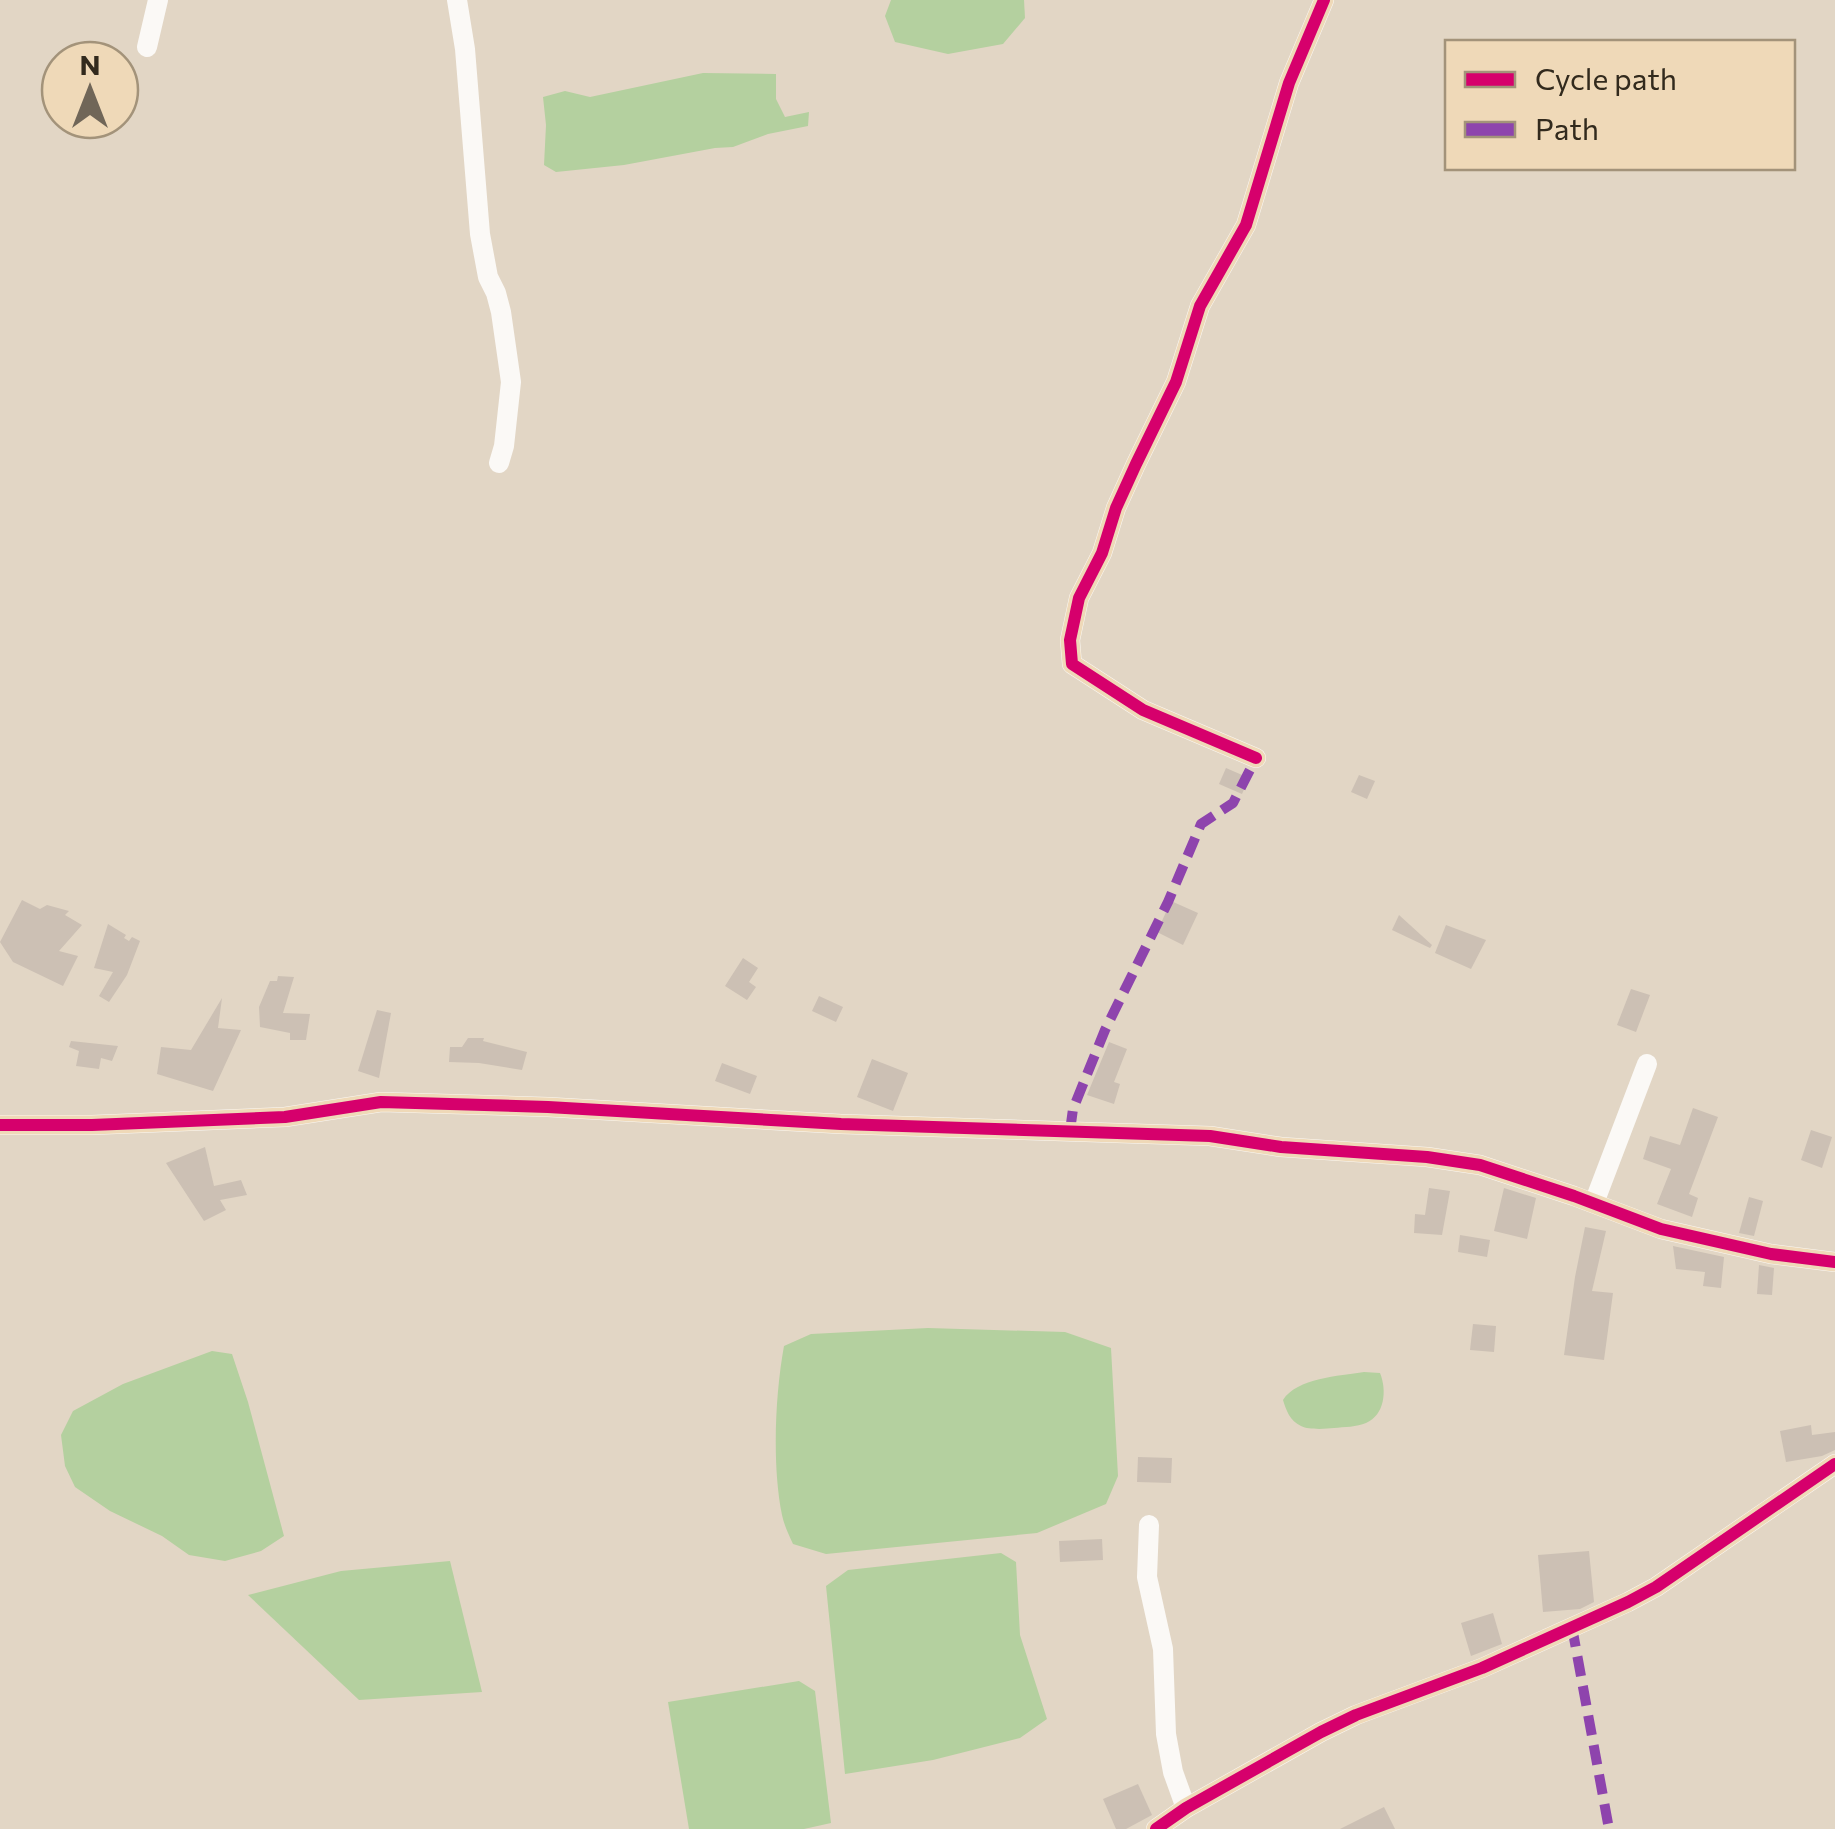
<svg xmlns="http://www.w3.org/2000/svg" width="1835" height="1829" viewBox="0 0 1835 1829" font-family="Commissioner,sans-serif">
<style>
.water{fill:#b4d09f}
.building{fill:#ccc0b4}
.lines{fill:none;stroke-linecap:round;stroke-linejoin:round}
.minor{stroke:#fbf9f6;stroke-width:20}
.quiet{stroke:#8e44ad;stroke-width:10;stroke-dasharray:20 10;stroke-linecap:butt}
.cycleway-casing{stroke:#efd9b8;stroke-width:19}
.cycleway{stroke:#d6006c;stroke-width:12}
</style>
<rect width="100%" height="100%" fill="#e2d6c5"/>
<g class="water">
<polygon points="891,0 1024,0 1025,18 1003,44 948,54 895,42 885,16"/>
<polygon points="703,73 776,74 776,99 785,117 809,112 808,126 768,134 733,147 715,148 624,165 556,172 544,165 546,125 543,97 565,91 590,97"/>
<path d="M928 1328 1065 1332 1111 1348 1118 1476 1106 1504 1037 1533 826 1554 793 1544C789 1535 784 1525 782 1515 772 1466 775 1395 784 1346L811 1334Z"/>
<polygon points="212,1351 232,1354 248,1402 284,1536 261,1551 225,1561 189,1555 162,1536 110,1511 75,1487 65,1466 61,1435 73,1411 123,1384"/>
<path d="M1364 1372 1380 1373C1387 1390 1385 1415 1366 1423 1357 1427 1344 1427 1334 1428 1325 1429 1309 1430 1301 1426 1290 1421 1286 1410 1283 1400 1297 1378 1339 1376 1364 1372Z"/>
<polygon points="1001,1553 1016,1562 1020,1635 1047,1719 1020,1738 933,1760 845,1774 826,1586 848,1570"/>
<polygon points="450,1561 482,1692 359,1700 248,1595 341,1571"/>
<polygon points="799,1681 815,1691 831,1823 804,1829 689,1829 668,1702"/>
</g>
<g class="building">
<polygon points="1226,768 1249,778 1242,794 1219,784"/>
<polygon points="1359,775 1375,781 1367,799 1351,792"/>
<polygon points="22,900 40,909 47,905 69,911 65,915 82,925 59,951 78,956 63,986 13,962 0,942"/>
<polygon points="1171,901 1198,913 1183,945 1157,932"/>
<polygon points="1399,915 1432,945 1430,948 1392,930"/>
<polygon points="108,924 126,935 124,938 129,941 132,937 140,941 127,975 109,1002 99,996 113,972 94,968"/>
<polygon points="1446,925 1486,940 1471,969 1435,953"/>
<polygon points="743,958 758,968 749,982 756,987 747,1000 725,986"/>
<polygon points="278,976 294,977 283,1013 310,1014 306,1040 290,1040 290,1033 260,1027 259,1007 270,981 277,981"/>
<polygon points="1631,989 1650,995 1636,1032 1617,1025"/>
<polygon points="819,996 843,1007 836,1022 812,1011"/>
<polygon points="222,998 218,1028 241,1030 213,1091 157,1074 161,1047 191,1050"/>
<polygon points="377,1010 391,1013 379,1078 358,1071"/>
<polygon points="468,1038 484,1038 483,1041 527,1052 522,1070 479,1063 449,1062 450,1047 462,1047"/>
<polygon points="71,1041 118,1046 112,1061 101,1058 99,1069 76,1066 79,1051 69,1047"/>
<polygon points="1109,1042 1127,1049 1114,1082 1120,1084 1114,1104 1087,1095"/>
<polygon points="872,1059 908,1073 893,1111 857,1097"/>
<polygon points="722,1063 757,1076 750,1094 715,1081"/>
<polygon points="1693,1108 1718,1117 1689,1194 1698,1198 1692,1217 1657,1204 1671,1169 1643,1159 1650,1136 1680,1145"/>
<polygon points="1811,1130 1832,1137 1822,1168 1801,1160"/>
<polygon points="205,1147 214,1186 241,1180 247,1195 220,1200 226,1210 204,1221 166,1163"/>
<polygon points="1429,1188 1450,1191 1442,1235 1414,1233 1415,1214 1425,1215"/>
<polygon points="1504,1188 1536,1198 1527,1239 1494,1231"/>
<polygon points="1749,1197 1763,1201 1754,1236 1739,1233"/>
<polygon points="1585,1227 1606,1231 1592,1291 1613,1293 1604,1360 1564,1355 1575,1277"/>
<polygon points="1460,1235 1490,1240 1487,1257 1458,1252"/>
<polygon points="1673,1246 1724,1257 1721,1288 1703,1286 1705,1272 1676,1269"/>
<polygon points="1759,1265 1774,1268 1772,1295 1757,1294"/>
<polygon points="1473,1324 1496,1326 1494,1352 1470,1350"/>
<polygon points="1811,1425 1812,1435 1835,1432 1835,1450 1822,1456 1786,1462 1780,1431"/>
<polygon points="1138,1457 1172,1458 1171,1483 1137,1482"/>
<polygon points="1102,1539 1103,1560 1060,1562 1059,1541"/>
<polygon points="1589,1551 1594,1602 1580,1609 1543,1612 1538,1555"/>
<polygon points="1493,1613 1502,1644 1471,1656 1461,1623"/>
<polygon points="1138,1784 1152,1815 1126,1829 1116,1829 1103,1799"/>
<polygon points="1384,1807 1395,1829 1340,1829"/>
</g>
<g class="lines">
<g class="minor">
<polyline points="457,0 465,49 480,234 488,277 496,293 501,312 511,382 504,446 499,463"/>
<polyline points="147,47 158,0"/>
<polyline points="1256,758 1143,710 1072,664 1070,640 1079,598 1102,553 1116,508 1136,464 1176,382 1200,306 1246,225 1289,83 1324,0"/>
<polyline points="0,1125 92,1125 285,1117 381,1102 548,1107 841,1124 1210,1136 1281,1147 1427,1157 1480,1165 1574,1196 1661,1229 1771,1254 1835,1262"/>
<polyline points="1594,1203 1647,1064"/>
<polyline points="1149,1525 1147,1577 1163,1649 1166,1734 1173,1772 1186,1808"/>
<polyline points="1156,1829 1186,1808 1321,1732 1356,1715 1482,1668 1628,1602 1656,1587 1835,1464"/>
</g>
<g class="quiet">
<polyline points="1070,1131 1073,1109 1105,1030 1168,902 1201,824 1233,803 1256,758"/>
<polyline points="1572,1627 1609,1829"/>
</g>
<g class="cycleway-casing">
<g id="cycleway">
<polyline points="1256,758 1143,710 1072,664 1070,640 1079,598 1102,553 1116,508 1136,464 1176,382 1200,306 1246,225 1289,83 1324,0"/>
<polyline points="0,1125 92,1125 285,1117 381,1102 548,1107 841,1124 1210,1136 1281,1147 1427,1157 1480,1165 1574,1196 1661,1229 1771,1254 1835,1262"/>
<polyline points="1156,1829 1186,1808 1321,1732 1356,1715 1482,1668 1628,1602 1656,1587 1835,1464"/>
</g>
</g>
<use href="#cycleway" class="cycleway"/>
</g>
<rect x="1445" y="40" width="350" height="130" fill="#efd9b8" stroke="#a3937a" stroke-width="2.5"/>
<rect x="1465" y="72" width="50" height="15" fill="#d6006c" stroke="#a3937a" stroke-width="2.5"/>
<text x="1535" y="90" font-size="30" fill="#322a1d">Cycle path</text>
<rect x="1465" y="122" width="50" height="15" fill="#8e44ad" stroke="#a3937a" stroke-width="2.5"/>
<text x="1535" y="140" font-size="30" fill="#322a1d">Path</text>
<g transform="translate(90 90)"><circle r="48" fill="#efd9b8" stroke="#a3937a" stroke-width="2.5"/>
<path d="M0-8L18 38L0 25L-18 38Z" fill="#706658"/>
<text y="-15" font-size="28" font-weight="bold" text-anchor="middle" fill="#322a1d">N</text>
</g>
</svg>
